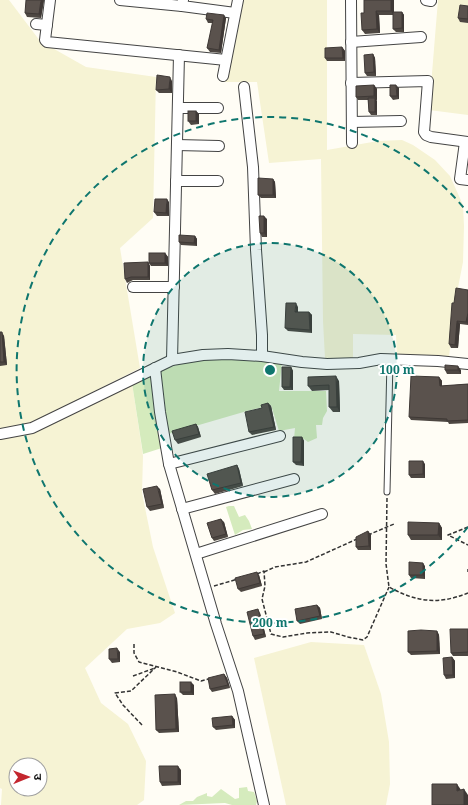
<svg xmlns="http://www.w3.org/2000/svg" width="468" height="805" viewBox="0 0 468 805" font-family="'Noto Serif','Noto Sans Devanagari',serif">
<style>
.farmland{fill:#f6f3d4;fill-rule:evenodd}
.green{fill:#d5ebbd}
.lines{fill:none;stroke-linecap:round;stroke-linejoin:round}
.lane-casing{stroke:#444;stroke-width:7}
.street-casing{stroke:#444;stroke-width:12}
.path{stroke:#333;stroke-width:1.5;stroke-dasharray:4 2;stroke-linecap:butt}
.lane{stroke:#fff;stroke-width:5}
.street{stroke:#fff;stroke-width:10}
.wall{fill:#4d4742}
.shaded-wall{fill:#3f3936}
.building{fill:#5a524d;stroke:#3f3936}
.ring{fill:none;stroke:#0f766e;stroke-width:2;stroke-dasharray:7 5}
.centre{fill:#0f766e;stroke:#fff;stroke-width:2}
.ring-label{font-size:12px;text-anchor:middle;font-weight:bold;fill:#0f766e;stroke:#fff;stroke-width:4;stroke-linejoin:round;paint-order:stroke}
</style>
<rect width="100%" height="100%" fill="#fffdf5"/>
<g class="farmland">
<polygon points="0,0 9,0 40,41 86,67 156,77 153,218 120,248 140,368 32,423 0,429"/>
<polygon points="242,0 327,0 327,150 378,141 402,140 413,145 435,160 450,176 463,205 464,226 463,262 455,303 449,357 397,357 396,335 353,334 353,358 325,358 323,321 321,159 269,163 257,82 224,82"/>
<polygon points="438,0 468,0 468,115 429,110"/>
<path d="M132 383 143 456 142 493 153 547 175 613 160 623 127 629 85 668 101 703 128 724 146 761 144 800 137 805H1L2 789 0 788V438L30 432 54 423ZM16 765H40V789H16Z"/>
<polygon points="311,642 364,645 381,694 389,742 390,784 386,805 286,805 254,658"/>
</g>
<g class="green">
<path d="M230 357 282 362 279 391H326L327 411 323 418 322 425H316L317 438 308 442 304 439H294L295 428 279 431 271 405 247 411 168 434 159 372C182 361 204 358 230 357Z"/>
<polygon points="153,373 165,447 143,454 132,383"/>
<polygon points="229,506 234,506 239,517 245,515 249,521 252,529 243,530 235,535 226,507"/>
<polygon points="247,787 248,791 254,792 257,801 256,805 232,805 225,803 179,805 186,801 193,801 197,797 207,793 207,796 212,797 221,789 235,799 239,798 239,788"/>
</g>
<g class="lines">
<g class="lane-casing">
<polyline id="lane" points="387,492 390,360"/>
</g>
<g class="street-casing">
<g id="street">
<polyline points="50,0 45,40 47,42 226,60"/>
<polyline points="120,0 182,6"/>
<polyline points="183,0 182,6 235,13"/>
<polyline points="351,0 352,143"/>
<polyline points="426,0 431,1"/>
<polyline points="36,24 47,25"/>
<polyline points="351,42 421,37"/>
<polyline points="223,76 238,0"/>
<polyline points="351,83 428,81 424,132 426,135 431,137 468,142"/>
<polyline points="178,108 218,108"/>
<polyline points="352,122 401,121"/>
<polyline points="465,142 460,179 468,180"/>
<polyline points="177,145 219,146"/>
<polyline points="176,181 218,181"/>
<polyline points="133,287 174,287"/>
<polyline points="262,356 302,362 327,364 359,363 381,359 438,361 468,364"/>
<polyline points="172,360 179,55"/>
<polyline points="155,368 160,412 169,464"/>
<polyline points="0,434 32,428 172,360 203,355 228,354 262,356 262,335 256,250 253,167 244,87"/>
<polyline points="182,509 294,479"/>
<polyline points="196,554 322,514"/>
<polyline points="264,805 238,691 216,624 169,464 280,436"/>
</g>
</g>
<g class="path">
<path d="M387 498 386 564 389 587C416 602 438 605 468 593"/>
<polyline points="468,527 448,535 468,545"/>
<polyline points="368,535 394,524"/>
<polyline points="468,569 468,572"/>
<polyline points="264,572 275,567 306,562 357,539"/>
<polyline points="257,574 264,571 265,586 262,599 271,634 283,637 307,633 331,632 348,637 363,640 367,637 389,587"/>
<polyline points="214,586 238,579"/>
<polyline points="134,644 134,653 139,662 177,672 201,681 209,679"/>
<polyline points="133,676 155,668"/>
<polyline points="142,725 123,705 115,693 131,691 156,667"/>
</g>
<use href="#lane" class="lane"/>
<use href="#street" class="street"/>
</g>
<g class="wall">
<polygon points="44,0 41,18 27,17 25,13"/>
<polygon points="364,0 394,0 394,12 402,12 404,15 404,32 396,32 393,29 393,15 379,15 380,33 365,34 362,30 364,13"/>
<polygon points="468,6 468,23 460,22 458,18"/>
<polygon points="226,18 221,53 210,52 207,48 213,23 208,23 206,19"/>
<polygon points="342,47 345,51 345,61 327,61 325,58"/>
<polygon points="373,54 375,58 376,76 367,76 365,73"/>
<polygon points="172,81 172,93 159,93 156,90"/>
<polygon points="374,85 377,89 377,100 376,100 377,101 377,115 371,115 369,112 368,100 358,100 356,97"/>
<polygon points="399,88 399,99 393,100 390,96"/>
<polygon points="196,111 199,114 199,124 191,125 188,121"/>
<polygon points="273,179 275,182 276,198 261,198 258,195"/>
<polygon points="169,202 169,216 157,216 154,212"/>
<polygon points="267,219 267,237 262,237 260,233"/>
<polygon points="195,236 197,239 197,246 181,245 179,242"/>
<polygon points="165,253 168,257 168,266 151,266 149,263"/>
<polygon points="148,262 150,266 150,280 133,280 127,283 125,279"/>
<polygon points="468,290 468,325 460,324 458,348 451,348 449,344"/>
<polygon points="298,307 298,312 309,312 312,315 312,333 288,331 285,328"/>
<polygon points="0,332 4,336 7,365 0,366"/>
<polygon points="291,367 293,371 293,390 284,390 282,387"/>
<polygon points="445,370 461,370 461,374 447,374"/>
<polygon points="439,377 442,381 442,386 468,384 468,423 449,424 448,422 411,420 409,417"/>
<polygon points="339,381 340,412 333,412 329,407 329,390 312,391 308,386"/>
<polygon points="268,403 271,406 276,430 252,435 249,432 262,408"/>
<polygon points="196,424 198,427 201,437 178,444 175,440"/>
<polygon points="302,437 304,441 304,466 296,465 293,462"/>
<polygon points="425,464 425,478 411,478 409,475"/>
<polygon points="237,465 239,469 243,486 215,494 212,490"/>
<polygon points="160,489 164,508 150,511 147,507"/>
<polygon points="224,522 228,537 214,541 212,538"/>
<polygon points="439,523 442,528 442,540 411,540 408,535"/>
<polygon points="368,531 371,535 371,550 358,550 356,547"/>
<polygon points="425,566 425,579 411,578 409,575"/>
<polygon points="259,575 262,586 241,592 238,589"/>
<polygon points="317,605 320,608 322,619 300,624 297,621"/>
<polygon points="260,613 266,637 255,640 253,636"/>
<polygon points="468,629 468,656 453,656 451,653"/>
<polygon points="437,631 439,635 440,654 411,655 408,652"/>
<polygon points="120,652 120,662 112,663 109,659"/>
<polygon points="452,657 455,661 455,678 446,679 444,675"/>
<polygon points="224,674 227,678 230,688 212,692 210,689"/>
<polygon points="194,685 194,695 183,695 180,692"/>
<polygon points="177,698 179,732 159,733 156,730"/>
<polygon points="232,716 235,720 235,728 216,730 213,727"/>
<polygon points="181,770 181,785 162,786 160,782"/>
</g>
<g class="shaded-wall">
<polygon points="41,0 44,0 41,18 39,14"/>
<polygon points="391,0 394,0 394,15 391,11"/>
<polygon points="376,11 379,15 380,33 377,29"/>
<polygon points="402,12 404,15 404,32 402,28"/>
<polygon points="224,15 226,18 221,53 219,50"/>
<polygon points="342,47 345,51 345,61 343,58"/>
<polygon points="373,54 375,58 376,76 374,72"/>
<polygon points="170,77 172,81 172,93 169,89"/>
<polygon points="374,85 377,89 377,100 374,96"/>
<polygon points="396,85 399,88 399,99 397,96"/>
<polygon points="375,98 377,101 377,115 375,112"/>
<polygon points="196,111 199,114 199,124 196,121"/>
<polygon points="273,179 275,182 276,198 273,195"/>
<polygon points="167,199 169,202 169,216 166,213"/>
<polygon points="264,216 267,219 267,237 264,233"/>
<polygon points="195,236 197,239 197,246 194,243"/>
<polygon points="165,253 168,257 168,266 165,263"/>
<polygon points="148,262 150,266 150,280 148,277"/>
<polygon points="296,303 298,307 298,316 295,312"/>
<polygon points="309,312 312,315 312,333 310,330"/>
<polygon points="468,313 468,324 466,322"/>
<polygon points="457,321 460,324 458,348 455,345"/>
<polygon points="2,332 4,336 7,365 4,362"/>
<polygon points="458,366 461,370 461,374 458,370"/>
<polygon points="291,367 293,371 293,390 290,387"/>
<polygon points="336,376 339,381 340,412 337,407"/>
<polygon points="439,377 442,381 442,389 440,386"/>
<polygon points="268,403 271,406 276,430 274,427"/>
<polygon points="196,424 198,427 201,437 199,434"/>
<polygon points="302,437 304,441 304,466 301,462"/>
<polygon points="423,461 425,464 425,478 423,474"/>
<polygon points="237,465 239,469 243,486 241,483"/>
<polygon points="157,486 160,489 164,508 162,504"/>
<polygon points="221,519 224,522 228,537 226,534"/>
<polygon points="439,523 442,528 442,540 438,535"/>
<polygon points="368,531 371,535 371,550 369,546"/>
<polygon points="423,563 425,566 425,579 423,575"/>
<polygon points="257,572 259,575 262,586 260,583"/>
<polygon points="317,605 320,608 322,619 320,616"/>
<polygon points="258,609 260,613 266,637 264,634"/>
<polygon points="437,631 439,635 440,654 437,651"/>
<polygon points="117,648 120,652 120,662 118,659"/>
<polygon points="452,657 455,661 455,678 453,675"/>
<polygon points="224,674 227,678 230,688 228,685"/>
<polygon points="191,682 194,685 194,695 191,692"/>
<polygon points="175,694 177,698 179,732 176,729"/>
<polygon points="232,716 235,720 235,728 233,725"/>
<polygon points="178,766 181,770 181,785 178,782"/>
<polygon points="457,784 461,790 457,791"/>
<polygon points="464,789 468,795 468,805 464,805"/>
</g>
<g class="building">
<polygon points="26,0 41,0 39,14 25,13"/>
<polygon points="364,0 391,0 391,11 376,11 377,29 362,30 361,13 364,13"/>
<polygon points="460,5 468,6 468,19 458,18"/>
<polygon points="393,12 402,12 402,28 393,29"/>
<polygon points="207,13 224,15 219,50 207,48 213,20 206,19"/>
<polygon points="342,47 343,58 325,58 325,48"/>
<polygon points="373,54 374,72 365,73 364,55"/>
<polygon points="157,75 170,77 169,89 156,90"/>
<polygon points="374,85 374,96 356,97 356,86"/>
<polygon points="390,85 396,85 397,96 390,96"/>
<polygon points="368,98 375,98 375,112 369,112"/>
<rect x="188" y="111" width="8" height="10"/>
<polygon points="258,178 273,179 273,195 258,195"/>
<polygon points="155,199 167,199 166,213 154,212"/>
<polygon points="259,216 264,216 264,233 260,233"/>
<polygon points="179,235 195,236 194,243 179,242"/>
<rect x="149" y="253" width="16" height="10"/>
<polygon points="148,262 148,277 131,277 125,279 124,263"/>
<polygon points="456,288 468,290 468,313 466,322 457,321 455,345 449,344 452,303 454,303"/>
<polygon points="286,303 296,303 295,312 309,312 310,330 285,328"/>
<polygon points="0,332 2,332 4,362 0,362"/>
<polygon points="445,365 458,366 458,370 445,370"/>
<polygon points="282,367 291,367 290,387 282,387"/>
<polygon points="336,376 337,407 329,407 329,385 308,386 308,377"/>
<polygon points="411,376 439,377 440,386 468,384 468,420 447,421 447,419 409,417"/>
<polygon points="268,403 274,427 249,432 245,412 262,408 261,405"/>
<polygon points="196,424 199,434 175,440 172,431"/>
<polygon points="293,437 302,437 301,462 293,462"/>
<polygon points="409,461 423,461 423,474 409,475"/>
<polygon points="237,465 241,483 212,490 207,474"/>
<polygon points="157,486 162,504 147,507 143,489"/>
<polygon points="221,519 226,534 212,538 207,523"/>
<polygon points="408,522 439,523 438,535 408,535"/>
<polygon points="368,531 369,546 356,547 356,537"/>
<polygon points="409,562 423,563 423,575 409,575"/>
<polygon points="257,572 260,583 238,589 235,578"/>
<polygon points="317,605 320,616 297,621 295,609"/>
<polygon points="258,609 264,634 253,636 247,612"/>
<polygon points="450,629 468,629 468,652 451,653"/>
<polygon points="421,630 437,631 437,651 408,652 408,631"/>
<polygon points="117,648 118,659 109,659 109,649"/>
<polygon points="452,657 453,675 444,675 443,658"/>
<polygon points="224,674 228,685 210,689 208,678"/>
<rect x="180" y="682" width="11" height="10"/>
<polygon points="175,694 176,729 156,730 155,695"/>
<polygon points="232,716 233,725 213,727 212,718"/>
<polygon points="159,766 178,766 178,782 160,782"/>
<polygon points="432,784 457,784 457,791 464,789 464,805 432,805"/>
</g>
<circle cx="270" cy="370" r="127" fill="#0f766e" fill-opacity=".12"/>
<g class="ring">
<circle cx="270" cy="370" r="127"/>
<path d="M468 527A253 253 0 1 1 468 213"/>
</g>
<circle cx="270" cy="370" r="6" class="centre"/>
<g class="ring-label">
<text x="397" y="374">100 m</text>
<text x="270" y="627">200 m</text>
</g>
<g transform="translate(28 777) rotate(89)"><circle r="19" fill="#ffffff" stroke="#a0a0a0"/>
<path d="M0-3L7 15L0 10L-7 15Z" fill="#c4262e"/>
<text y="-6" font-size="11" font-weight="bold" text-anchor="middle" fill="#111111">उ</text>
</g>
</svg>
